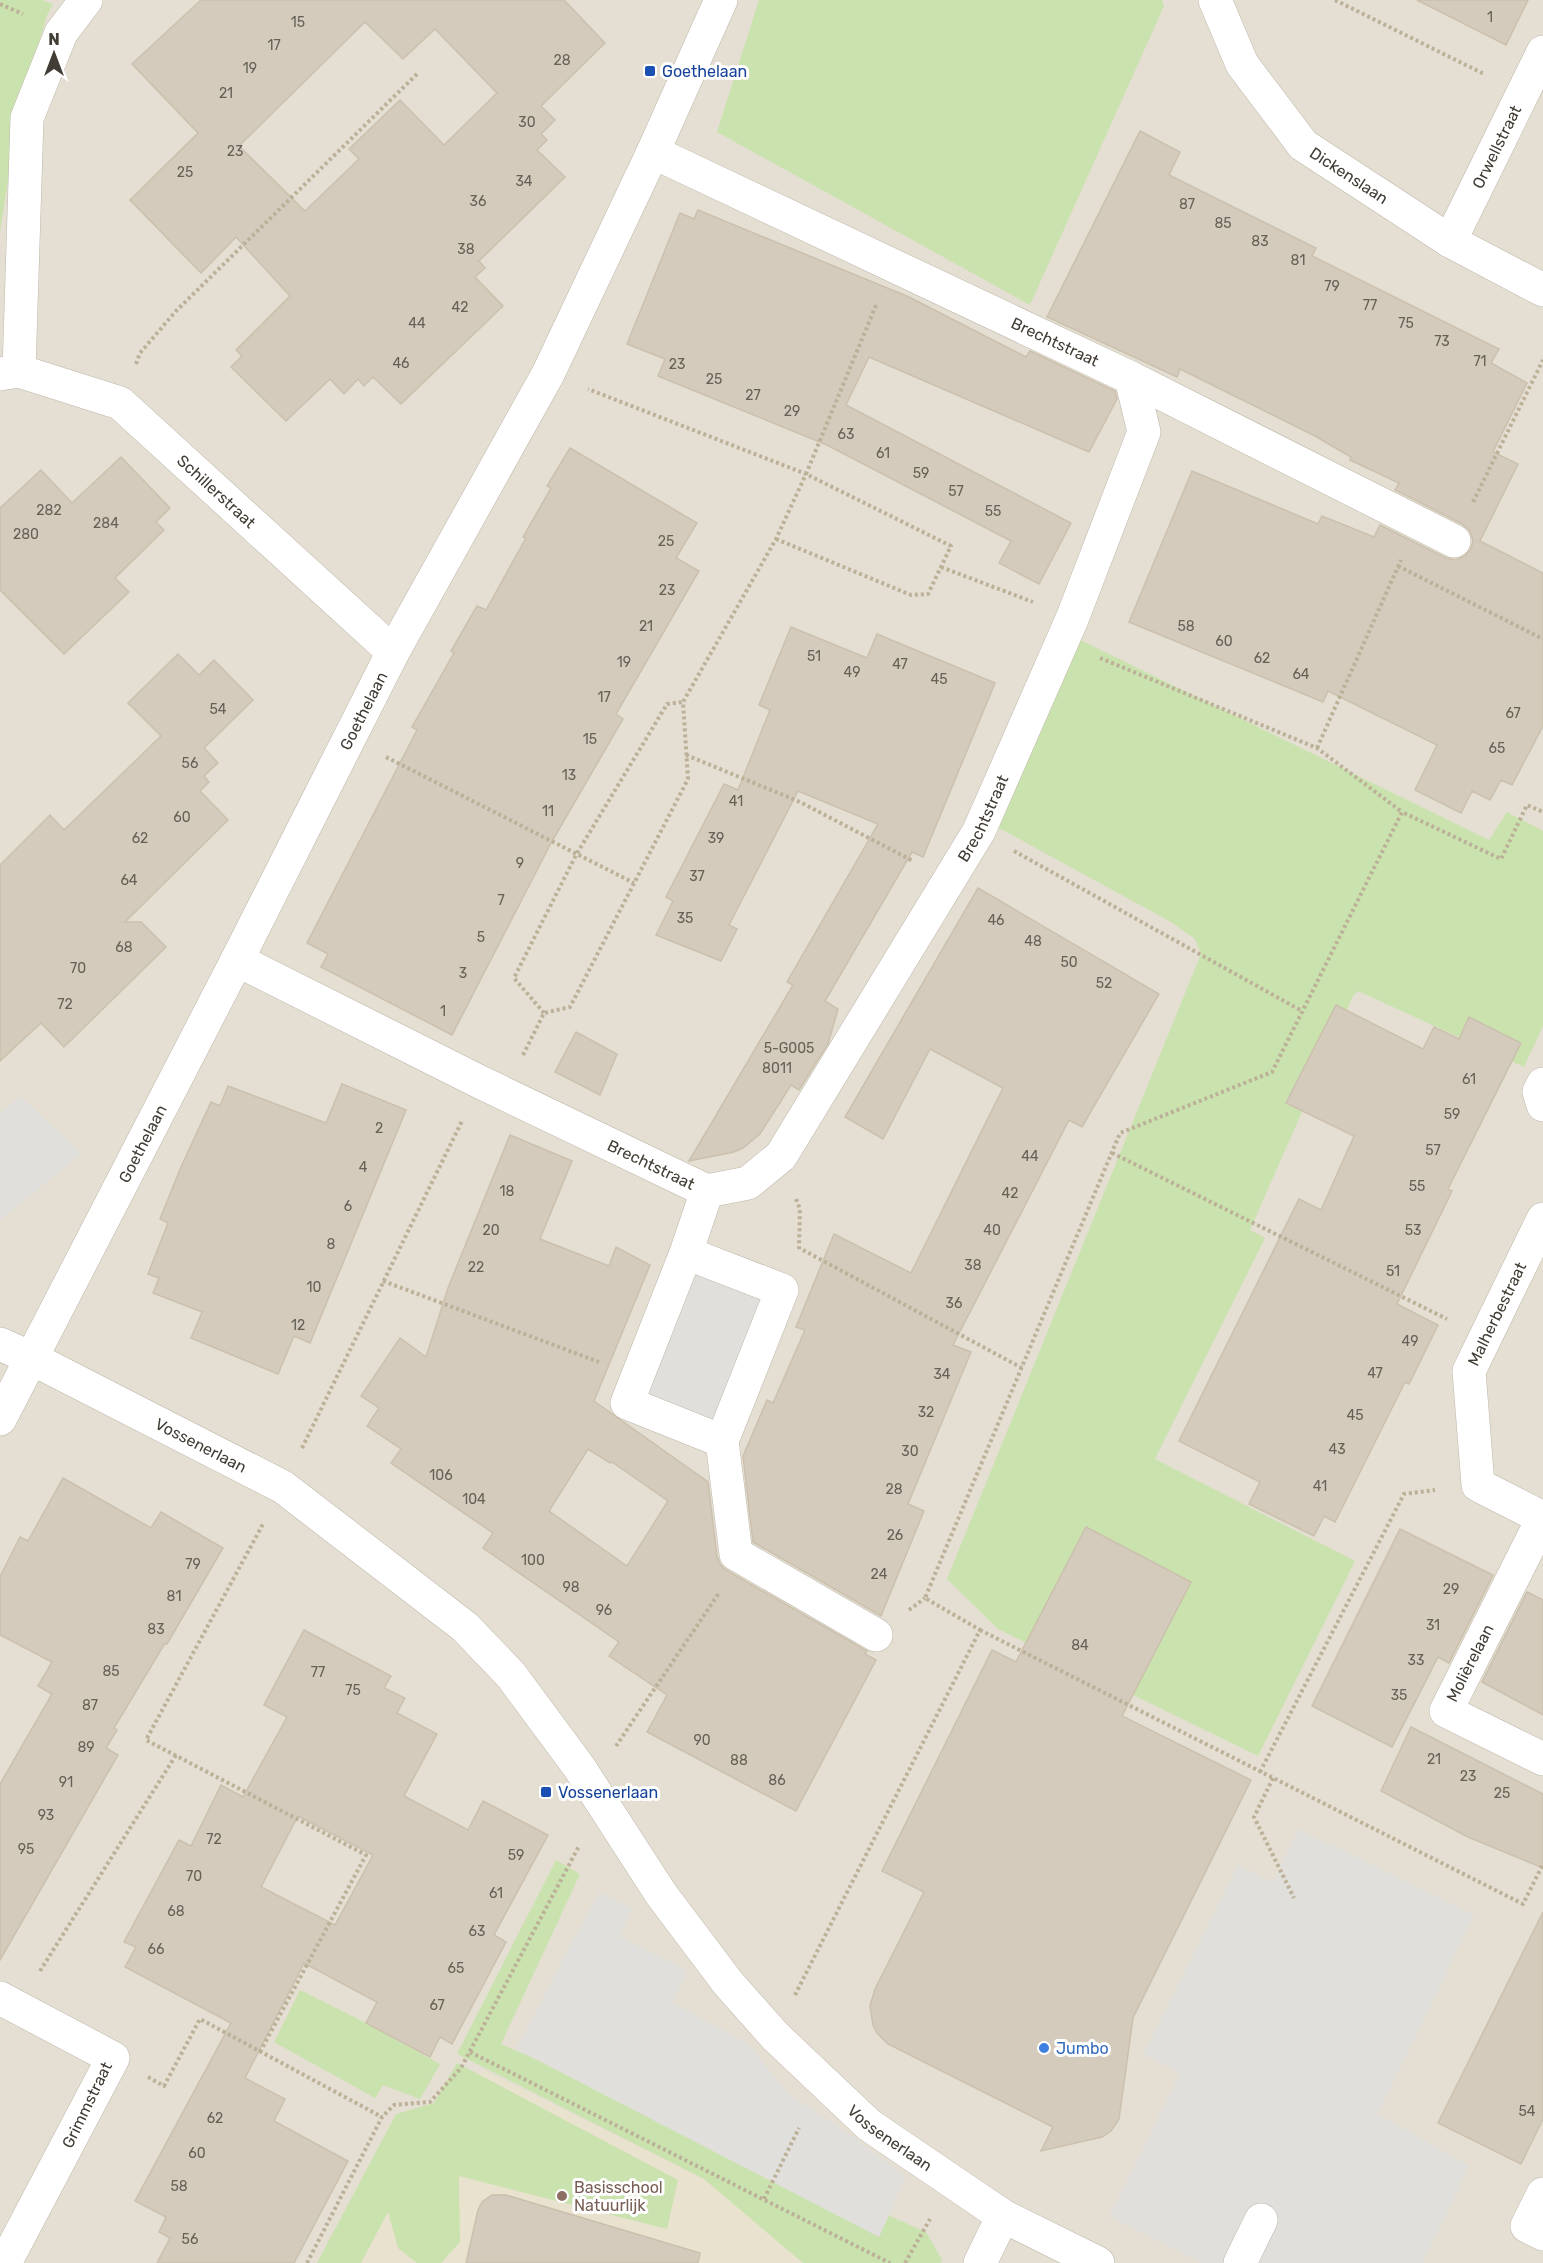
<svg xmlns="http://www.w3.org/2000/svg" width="1543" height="2263" viewBox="0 0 1543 2263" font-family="Rubik,sans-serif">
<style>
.residential{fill:#e4dfd2}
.education{fill:#e9e2ce}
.green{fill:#cae2ae}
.parking{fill:#e1dfdb}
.building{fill:#d4cbbd;stroke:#cbc0ad;stroke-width:1.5;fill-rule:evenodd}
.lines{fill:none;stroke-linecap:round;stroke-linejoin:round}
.minor-casing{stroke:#beb7aa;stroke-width:34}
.path{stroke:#bcb099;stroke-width:4;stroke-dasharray:3 3;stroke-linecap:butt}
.minor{stroke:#fff;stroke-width:33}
.transit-dot{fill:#1a4fb4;stroke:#fff;stroke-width:2}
.shop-dot{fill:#3f7fe0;stroke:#fff;stroke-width:2}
.education-dot{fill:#8d6e63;stroke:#fff;stroke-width:2}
.labels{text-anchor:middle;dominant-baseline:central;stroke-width:6;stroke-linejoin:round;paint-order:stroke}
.number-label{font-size:14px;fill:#666056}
.transit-label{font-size:16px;fill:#164399;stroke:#fff;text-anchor:start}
.street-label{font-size:16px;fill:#423d34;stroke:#fff}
.shop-label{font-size:16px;fill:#366cbe;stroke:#fff;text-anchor:start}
.education-label{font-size:16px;fill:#785e54;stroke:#fff;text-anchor:start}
</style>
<rect width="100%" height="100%" fill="#f0ede3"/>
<rect class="residential" x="0" y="0" width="1543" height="2263"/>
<polygon class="education" points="483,2070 875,2263 352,2263 419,2128"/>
<g class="green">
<polygon points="0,0 42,0 53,4 47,15 18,114 0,232"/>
<polygon points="759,0 1162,0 1164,6 1030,305 717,132"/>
<polygon points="1066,633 1489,840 1507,812 1543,831 1543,1026 1524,1067 1358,991 1353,996 1250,1230 1265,1238 1155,1459 1355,1561 1258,1756 998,1629 947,1579 1201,954 1195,939 1171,922 988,822"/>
<polygon points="556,1860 580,1874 501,2044 926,2232 942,2260 941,2263 803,2263 704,2179 457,2054"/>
<polygon points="300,1990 366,2023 440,2064 420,2099 383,2085 375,2098 274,2042"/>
<polygon points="457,2063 678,2180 667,2229 459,2176 460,2242 441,2263 417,2263 398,2248 388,2212 361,2263 317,2263 396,2114 434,2103"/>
</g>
<g class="parking">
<polygon points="21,1096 81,1154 0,1220 0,1113"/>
<polygon points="696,1271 763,1298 715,1420 647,1394"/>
<polygon points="1298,1829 1474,1915 1378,2114 1469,2166 1422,2263 1203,2263 1109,2216 1180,2073 1144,2055 1238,1865 1273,1882"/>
<polygon points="599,1892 633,1908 620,1937 687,1971 672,2003 746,2042 790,2095 855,2138 906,2177 879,2237 516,2049"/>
</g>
<g class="building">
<path d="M201 0H564L605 43 541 106 555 120 541 134 547 140 537 150 565 177 479 261 485 268 475 277 503 306 401 404 373 377 364 386 358 379 344 394 330 379 286 421 231 367 242 356 236 350 290 296 236 237 201 273 130 200 198 133 132 64ZM365 22 403 59 435 29 497 93 444 145 400 100 349 149 359 159 305 211 239 146Z"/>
<polygon points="1417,0 1528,0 1506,45"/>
<polygon points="1140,131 1180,152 1169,175 1316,248 1312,256 1499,349 1491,363 1527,383 1493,452 1518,464 1480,541 1543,573 1543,726 1512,785 1501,780 1490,800 1472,791 1461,813 1415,790 1437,745 1328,691 1323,702 1129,622 1192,471 1318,524 1322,516 1374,537 1380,525 1446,558 1456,560 1465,556 1471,549 1473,541 1470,531 1462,524 1395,490 1399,483 1350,460 1351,457 1315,436 1180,369 1177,377 1047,317"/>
<polygon points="698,210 909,297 1026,357 1030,351 1115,391 1117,399 1089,452 869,357 846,405 1071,523 1039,584 999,563 1011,541 827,445 658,376 665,359 627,344 680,213 694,219"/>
<polygon points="570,448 697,523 676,558 699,571 616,714 623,719 551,843 452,1035 321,967 328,954 307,943 417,730 412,727 454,653 451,651 477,606 486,610 526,538 523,537 551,488 547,486"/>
<polygon points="121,457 170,508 156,522 164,530 115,578 129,592 64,654 0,590 0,508 41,470 72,503"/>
<polygon points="791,627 867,658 877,634 995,683 923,857 912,852 825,1001 838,1009 828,1044 799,1090 791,1085 760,1134 743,1148 734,1152 689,1161 793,985 787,982 878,824 798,791 729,925 737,929 721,961 656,935 673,901 666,897 724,784 738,790 770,710 759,705"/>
<polygon points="178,654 199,675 214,660 253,700 204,748 218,763 204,776 209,782 200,791 228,820 125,922 141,922 166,947 64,1047 41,1023 0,1061 0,865 50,815 64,830 161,736 128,703"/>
<polygon points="978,888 1159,994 1082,1127 1069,1120 953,1345 971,1352 908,1504 924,1511 881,1616 753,1542 743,1456 767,1400 773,1403 805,1330 796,1327 834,1234 911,1273 1003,1088 930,1049 883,1139 845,1117"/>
<polygon points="1336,1005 1423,1049 1434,1027 1459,1039 1469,1017 1521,1043 1448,1189 1452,1191 1397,1304 1438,1325 1409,1384 1405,1382 1335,1522 1324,1516 1314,1536 1249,1504 1260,1482 1179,1441 1299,1199 1321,1210 1354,1136 1286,1103"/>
<polygon points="576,1032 617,1054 600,1095 555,1072"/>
<polygon points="342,1084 406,1110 310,1343 294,1336 278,1374 191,1338 202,1312 153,1293 159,1278 148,1274 168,1223 160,1219 181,1167 211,1102 220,1106 228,1086 326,1123"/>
<path d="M510 1135 572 1161 540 1239 609 1266 616 1247 650 1265 594 1401 708 1482 717 1556 720 1564 726 1570 867 1651 865 1654 876 1660 796 1811 647 1732 667 1695 609 1656 619 1642 483 1548 493 1533 391 1463 401 1449 367 1426 379 1408 361 1396 400 1338 426 1357 448 1288ZM588 1449 610 1463 612 1462 668 1501 627 1566 549 1511Z"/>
<polygon points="63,1478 151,1528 161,1512 223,1548 167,1644 165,1643 114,1728 117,1730 106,1748 118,1755 0,1960 0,1784 52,1694 38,1686 52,1662 0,1635 0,1577 20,1537 28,1541"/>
<polygon points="1086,1527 1191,1582 1122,1716 1251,1780 1133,2018 1119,2119 1111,2131 1102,2137 1041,2151 1053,2127 888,2044 877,2033 873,2025 870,2006 875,1989 924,1892 882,1871 992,1650 1016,1662"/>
<polygon points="1400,1529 1493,1575 1449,1663 1438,1657 1392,1747 1312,1706"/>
<polygon points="1527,1592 1543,1600 1543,1715 1482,1682"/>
<path d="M304 1630 391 1676 384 1688 405 1698 397 1713 437 1734 404 1796 468 1830 483 1801 548 1835 494 1935 506 1942 452 2044 440 2037 430 2057 366 2023 377 2002 304 1963 245 2078 285 2099 274 2121 348 2161 294 2263H157L170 2238 159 2232 166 2217 135 2201 231 2023 125 1967 136 1947 124 1942 179 1840 191 1846 221 1785 243 1797 287 1717 264 1705ZM298 1816 373 1855 335 1925 261 1887Z"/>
<polygon points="1411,1727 1543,1794 1543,1868 1468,1837 1381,1791"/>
<polygon points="1543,1912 1543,2119 1521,2164 1438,2123"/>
<polygon points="492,2195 506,2195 700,2253 698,2263 466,2263 478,2210 482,2202"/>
</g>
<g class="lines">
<g class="minor-casing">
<g id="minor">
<path id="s1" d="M1215 0 1242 64 1303 145 1450 241 1543 290"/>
<path id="s2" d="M1450 241 1543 52"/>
<polyline points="19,371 27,118 61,33 86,0"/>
<path id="s3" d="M0 374 19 371 120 403 393 652"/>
<polyline points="1131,378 1454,541"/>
<path id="s4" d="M237 960 480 1082 707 1191 748 1183 781 1156 979 831 1072 619 1144 432 1131 378 653 152"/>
<polyline points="1543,1084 1539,1092 1543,1105"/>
<polyline points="1543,1219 1469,1371 1478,1485 1543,1518"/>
<polyline points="686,1253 782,1290 722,1441 627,1403 686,1253 707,1191"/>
<path id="s5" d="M0 1344 31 1358 283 1487 465 1627 511 1675 579 1767 661 1894 728 1983 775 2036 869 2125 1003 2216 1098 2263"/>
<path id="s6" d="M0 1419 237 960 393 652 548 374 653 152 721 0"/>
<polyline points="722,1441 736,1554 876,1635"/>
<polyline points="1543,1518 1446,1711 1543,1759"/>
<polyline points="0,1998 113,2058 5,2263"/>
<polyline points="1543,2194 1527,2226 1543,2234"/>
<polyline points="980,2263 1003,2216"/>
<polyline points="1240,2263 1261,2220"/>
</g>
</g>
<g class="path">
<polyline points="1335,0 1484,74"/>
<polyline points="0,4 23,14"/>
<polyline points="136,364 140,353 176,311 418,73"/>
<polyline points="1473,502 1543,360"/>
<polyline points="776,539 911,595 928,594 951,546 806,474 877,303"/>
<polyline points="1398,566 1543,639"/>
<polyline points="941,567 1033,602"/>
<polyline points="1100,658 1317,748 1402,812"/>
<polyline points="1317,748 1401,560"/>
<polyline points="686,755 800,802 913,861"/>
<polyline points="386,757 634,883"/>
<polyline points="1014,851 1302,1011"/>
<polyline points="544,1013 514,978 576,855 667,704 683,702"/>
<polyline points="523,1055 544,1013 570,1007 688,779 683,702 776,539 806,474 588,389"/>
<polyline points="1112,1153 1447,1319"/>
<polyline points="796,1199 800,1209 799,1250"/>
<polyline points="803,1250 1022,1368"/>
<polyline points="383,1281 599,1362"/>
<polyline points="302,1448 462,1121"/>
<polyline points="909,1610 925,1598"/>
<polyline points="980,1630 1523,1904 1543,1864"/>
<polyline points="616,1746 719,1593"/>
<polyline points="1260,1772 1404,1494 1435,1490"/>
<polyline points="1273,1778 1254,1817 1294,1898"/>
<polyline points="40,1971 176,1755"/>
<polyline points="795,1995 980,1630 925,1598 1120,1133 1272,1072 1402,812 1501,859 1527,805 1543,812"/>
<polyline points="260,2052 366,1855 146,1740 263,1524"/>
<polyline points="470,2052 890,2263"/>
<polyline points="148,2077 164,2086 200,2019 382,2117"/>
<polyline points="764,2199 799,2128"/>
<polyline points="307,2263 382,2117 394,2105 430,2102 461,2068 579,1846"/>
<polyline points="905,2263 930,2219"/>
</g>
<use href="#minor" class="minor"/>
</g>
<g class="transit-dot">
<rect x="644" y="65" width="12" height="12" rx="3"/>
<rect x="540" y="1786" width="12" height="12" rx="3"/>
</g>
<circle class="shop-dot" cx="1044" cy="2048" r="6"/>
<circle class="education-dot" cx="562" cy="2196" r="6"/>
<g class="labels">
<g class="number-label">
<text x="1490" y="17">1</text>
<text x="298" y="22">15</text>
<text x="274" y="45">17</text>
<text x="562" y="60">28</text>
<text x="250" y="68">19</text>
<text x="226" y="93">21</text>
<text x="527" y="122">30</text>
<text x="235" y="151">23</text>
<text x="185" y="172">25</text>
<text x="524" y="181">34</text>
<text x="478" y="201">36</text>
<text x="1187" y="204">87</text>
<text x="1223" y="223">85</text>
<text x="1260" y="241">83</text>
<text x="466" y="249">38</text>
<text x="1298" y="260">81</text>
<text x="1332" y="286">79</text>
<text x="1370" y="305">77</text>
<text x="460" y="307">42</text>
<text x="417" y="323">44</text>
<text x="1406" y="323">75</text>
<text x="1442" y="341">73</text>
<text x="1480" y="361">71</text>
<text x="401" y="363">46</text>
<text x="677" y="364">23</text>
<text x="714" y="379">25</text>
<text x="753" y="395">27</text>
<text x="792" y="411">29</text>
<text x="846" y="434">63</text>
<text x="883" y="453">61</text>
<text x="921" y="473">59</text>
<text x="956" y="491">57</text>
<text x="49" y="510">282</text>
<text x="993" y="511">55</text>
<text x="106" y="523">284</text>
<text x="26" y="534">280</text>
<text x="666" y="541">25</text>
<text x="667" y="590">23</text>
<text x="646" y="626">21</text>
<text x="1186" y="626">58</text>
<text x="1224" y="641">60</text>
<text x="814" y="656">51</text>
<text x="1262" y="658">62</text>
<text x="624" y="662">19</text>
<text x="900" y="664">47</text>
<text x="852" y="672">49</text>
<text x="1301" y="674">64</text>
<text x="939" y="679">45</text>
<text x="604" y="697">17</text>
<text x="218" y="709">54</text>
<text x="1513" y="713">67</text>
<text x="590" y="739">15</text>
<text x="1497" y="748">65</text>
<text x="190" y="763">56</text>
<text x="569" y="775">13</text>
<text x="736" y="801">41</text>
<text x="548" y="811">11</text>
<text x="182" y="817">60</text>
<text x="140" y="838">62</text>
<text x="716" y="838">39</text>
<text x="520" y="863">9</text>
<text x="697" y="876">37</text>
<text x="129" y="880">64</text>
<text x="501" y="900">7</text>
<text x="685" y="918">35</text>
<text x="996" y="920">46</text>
<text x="481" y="937">5</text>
<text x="1033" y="941">48</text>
<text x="124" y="947">68</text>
<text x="1069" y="962">50</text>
<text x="78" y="968">70</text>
<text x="463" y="973">3</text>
<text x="1104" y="983">52</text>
<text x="65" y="1004">72</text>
<text x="443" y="1011">1</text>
<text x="789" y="1048">5-G005</text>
<text x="777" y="1068">8011</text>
<text x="1469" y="1079">61</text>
<text x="1452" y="1114">59</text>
<text x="379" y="1128">2</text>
<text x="1433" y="1150">57</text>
<text x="1030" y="1156">44</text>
<text x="363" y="1167">4</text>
<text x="1417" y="1186">55</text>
<text x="507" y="1191">18</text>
<text x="1010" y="1193">42</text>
<text x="348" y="1206">6</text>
<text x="491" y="1230">20</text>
<text x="992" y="1230">40</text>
<text x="1413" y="1230">53</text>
<text x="331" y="1244">8</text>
<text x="973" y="1265">38</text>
<text x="476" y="1267">22</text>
<text x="1393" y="1271">51</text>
<text x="314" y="1287">10</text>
<text x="954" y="1303">36</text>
<text x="298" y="1325">12</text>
<text x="1410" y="1341">49</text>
<text x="1375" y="1373">47</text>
<text x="942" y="1374">34</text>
<text x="926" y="1412">32</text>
<text x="1355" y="1415">45</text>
<text x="1337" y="1449">43</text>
<text x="910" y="1451">30</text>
<text x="441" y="1475">106</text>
<text x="1320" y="1486">41</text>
<text x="894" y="1489">28</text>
<text x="474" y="1499">104</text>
<text x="895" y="1535">26</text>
<text x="533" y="1560">100</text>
<text x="193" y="1564">79</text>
<text x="879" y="1574">24</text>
<text x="571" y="1587">98</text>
<text x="1451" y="1589">29</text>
<text x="174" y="1596">81</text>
<text x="604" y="1610">96</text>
<text x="1433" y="1625">31</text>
<text x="156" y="1629">83</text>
<text x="1080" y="1645">84</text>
<text x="1416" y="1660">33</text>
<text x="111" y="1671">85</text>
<text x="318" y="1672">77</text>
<text x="353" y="1690">75</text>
<text x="1399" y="1695">35</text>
<text x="90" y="1705">87</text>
<text x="702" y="1740">90</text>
<text x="86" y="1747">89</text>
<text x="1434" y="1759">21</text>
<text x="739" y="1760">88</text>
<text x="1468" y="1776">23</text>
<text x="777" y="1780">86</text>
<text x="66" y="1782">91</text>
<text x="1502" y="1793">25</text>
<text x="46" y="1815">93</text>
<text x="214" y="1839">72</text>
<text x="26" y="1849">95</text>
<text x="516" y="1855">59</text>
<text x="194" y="1876">70</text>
<text x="496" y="1893">61</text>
<text x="176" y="1911">68</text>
<text x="477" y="1931">63</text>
<text x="156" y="1949">66</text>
<text x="456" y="1968">65</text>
<text x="437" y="2005">67</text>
<text x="1527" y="2111">54</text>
<text x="215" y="2118">62</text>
<text x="197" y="2153">60</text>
<text x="179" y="2186">58</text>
<text x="190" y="2239">56</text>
</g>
<g class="transit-label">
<text x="662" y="71">Goethelaan</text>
<text x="558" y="1792">Vossenerlaan</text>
</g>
<g class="street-label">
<text stroke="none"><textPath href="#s2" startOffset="105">Orwellstraat</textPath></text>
<text stroke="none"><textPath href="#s1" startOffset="226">Dickenslaan</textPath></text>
<text transform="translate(1055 342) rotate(25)">Brechtstraat</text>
<text stroke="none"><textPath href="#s3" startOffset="256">Schillerstraat</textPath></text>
<text stroke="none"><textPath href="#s6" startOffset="796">Goethelaan</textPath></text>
<text stroke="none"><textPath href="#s4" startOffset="1002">Brechtstraat</textPath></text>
<text stroke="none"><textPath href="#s6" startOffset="310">Goethelaan</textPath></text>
<text stroke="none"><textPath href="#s4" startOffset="462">Brechtstraat</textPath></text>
<text transform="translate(1497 1314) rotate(-64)">Malherbestraat</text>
<text stroke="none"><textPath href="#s5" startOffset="225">Vossenerlaan</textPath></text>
<text transform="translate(1470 1663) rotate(-63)">Molièrelaan</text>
<text transform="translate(87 2105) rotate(-64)">Grimmstraat</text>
<text stroke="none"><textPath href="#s5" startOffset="1215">Vossenerlaan</textPath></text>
</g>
<g class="shop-label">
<text x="1056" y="2048">Jumbo</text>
</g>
<g class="education-label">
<text x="574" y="2187">Basisschool<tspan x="574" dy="18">Natuurlijk</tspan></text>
</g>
</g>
<g transform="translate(54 54)" stroke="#ffffff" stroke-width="4.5" paint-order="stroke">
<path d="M0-4.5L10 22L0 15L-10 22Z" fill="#423d34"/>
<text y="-9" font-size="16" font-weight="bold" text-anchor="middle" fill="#423d34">N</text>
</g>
</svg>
